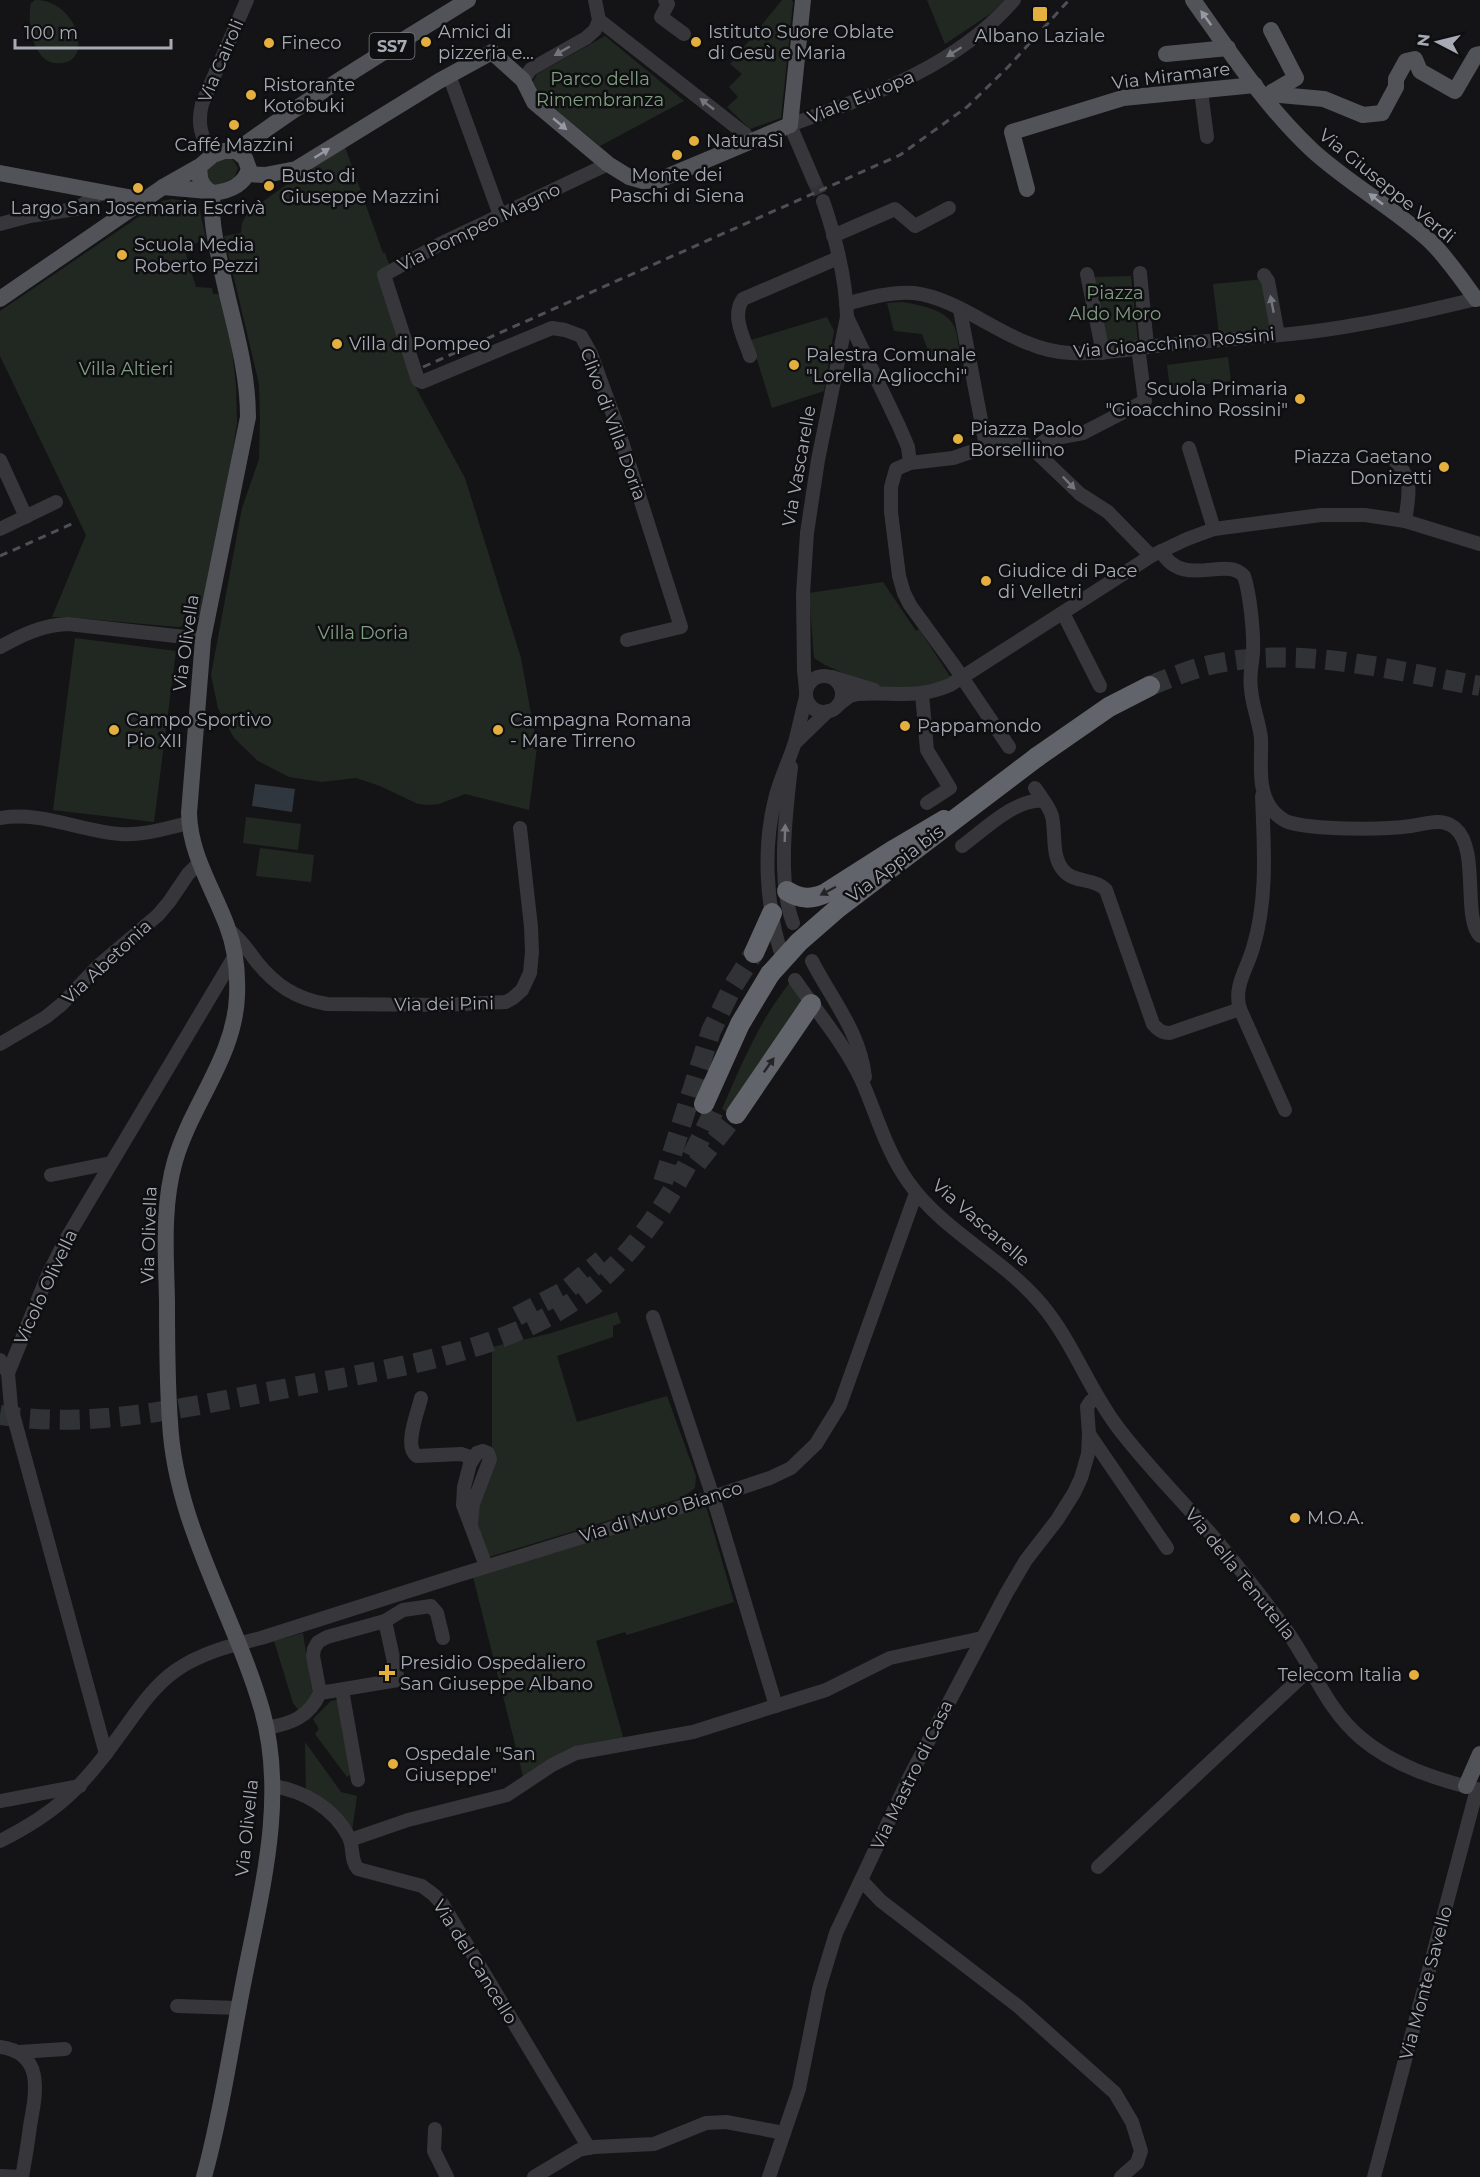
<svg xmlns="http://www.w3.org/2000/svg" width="1480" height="2177" viewBox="0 0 1480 2177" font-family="Montserrat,sans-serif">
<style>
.green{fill:#212822}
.water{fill:#2f363e}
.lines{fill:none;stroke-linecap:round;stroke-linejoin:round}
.minor-tunnel{stroke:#313236;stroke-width:14;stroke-dasharray:14 7;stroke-linecap:butt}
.highway-tunnel{stroke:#313236;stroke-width:20;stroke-dasharray:20 10;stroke-linecap:butt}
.minor{stroke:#36363b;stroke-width:14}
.major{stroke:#525359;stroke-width:16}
.highway{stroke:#62646b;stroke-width:20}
.rail{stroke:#4f5055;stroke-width:3;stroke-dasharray:8 6;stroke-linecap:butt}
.highway-bridge{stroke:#62646b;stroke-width:20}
.oneway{fill:#9699a3}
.oneway2{fill:#74767e}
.oneway3{fill:#242428}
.poi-dot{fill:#e3b03f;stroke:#0f0f11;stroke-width:2}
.labels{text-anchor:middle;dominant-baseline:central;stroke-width:5;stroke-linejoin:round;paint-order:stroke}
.shield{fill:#0f0f11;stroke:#797c84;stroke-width:1.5}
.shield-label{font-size:16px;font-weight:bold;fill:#a7abb5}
.poi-label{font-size:18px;fill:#a7abb5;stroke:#0f0f11;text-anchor:start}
.street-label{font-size:18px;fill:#a7abb5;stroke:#0f0f11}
.park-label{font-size:18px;fill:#809f82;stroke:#0f0f11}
</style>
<rect width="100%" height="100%" fill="#141416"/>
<g class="green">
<path d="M35 0C50 0 62 7 71 20 82 36 84 66 55 63 32 61 27 21 31 3Z"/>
<polygon points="782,0 792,0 793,3 781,118 750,129 727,107 738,97 729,87 742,74 730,64"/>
<polygon points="927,0 1005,0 990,14 945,44"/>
<polygon points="605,36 684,101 600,146 540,97 533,82 537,74"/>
<polygon points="344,144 383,253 385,253 391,269 379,275 417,390 465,478 521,658 537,747 529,810 465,794 439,804 429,805 418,804 380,786 356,778 322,782 289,777 258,761 234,738 218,708 211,675 242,508 259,459 260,420 259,384 224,236 241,233 242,223 248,212"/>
<path d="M229 158 233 160 238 168 234 178 218 185 209 183 206 172C212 164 219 159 229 158Z"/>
<path d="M172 199 193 202 199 207 206 239 184 248 196 287 212 288 213 294H220L232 350 236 386 237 422 231 464 202 613C195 624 189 626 177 627L66 617H52L86 535 0 356V311L162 201Z"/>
<polygon points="1131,276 1138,342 1104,347 1090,277"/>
<polygon points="1265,279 1273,330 1219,334 1213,284"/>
<path d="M902 302C919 305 946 309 954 326 958 334 958 346 960 355L933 364 922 334 894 331 887 303Z"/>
<polygon points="827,317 834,331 824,391 772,408 751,340"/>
<polygon points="1228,357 1231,381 1170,389 1167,365"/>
<polygon points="883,582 916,631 919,629 951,678 920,690 875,687 825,665 814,658 809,593"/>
<polygon points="75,638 176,651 154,822 53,810"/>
<polygon points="246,817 301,824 298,850 243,843"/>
<polygon points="260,848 314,855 311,882 256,876"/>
<path d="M792 980 801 999 797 1016 728 1112 722 1109C742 1063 760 1019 792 980Z"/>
<polygon points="617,1312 621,1323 613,1326 613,1337 557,1356 577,1422 667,1396 696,1476 695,1488 682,1498 489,1557 474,1522 492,1455 492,1347 548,1334"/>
<polygon points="706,1506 734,1602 627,1635 625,1632 596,1641 624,1740 560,1755 523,1776 473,1577"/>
<polygon points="303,1633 313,1696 301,1713 293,1703 274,1641"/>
<polygon points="337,1700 352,1773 347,1777 315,1734 319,1729 313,1719 331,1701"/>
<polygon points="305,1742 341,1792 357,1796 352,1831 306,1793"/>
</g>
<polygon class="water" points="255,784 295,789 292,812 252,806"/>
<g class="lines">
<polyline class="minor-tunnel" points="814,181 823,201"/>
<g class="highway-tunnel">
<path d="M1150 686C1166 679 1182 673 1198 668 1291 642 1388 670 1480 686"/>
<polyline points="697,1163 736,1114"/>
<polyline points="663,1182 711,1031 733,986 754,953"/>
<polyline points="517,1316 565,1291 602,1260"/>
<path d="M0 1415C95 1430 191 1406 283 1389 381 1370 513 1353 591 1288 648 1241 684 1176 714 1110"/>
</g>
<g class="minor">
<polyline points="665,0 668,4 661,17 684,34"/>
<polyline points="599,20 745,134 749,143"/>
<polyline points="449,75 500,215"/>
<polyline points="523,80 531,69 586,38 595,30 599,20 595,0"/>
<polyline points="1201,91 1207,137"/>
<path d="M213 155C201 138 197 124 202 104L247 0"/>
<polyline points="608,164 440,244 384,275 418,380 422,382 552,328 565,330 581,336 591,354 615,420 681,627 627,640"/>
<path d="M814 181 790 125C871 96 956 67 1014 0"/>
<polyline points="0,224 30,216 76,209 101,193"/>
<polyline points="833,236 895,209 915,226 949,208"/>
<polyline points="1140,273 1147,346"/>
<polyline points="1087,274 1103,353"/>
<polyline points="1264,275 1268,281 1278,335"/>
<path d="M846 304C867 298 893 291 914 293 966 299 1013 351 1070 353 1105 355 1140 347 1174 344 1234 338 1296 336 1355 325 1397 318 1439 308 1480 298"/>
<polyline points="960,310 986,446"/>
<polyline points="847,317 899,426 908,447 910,463"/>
<path d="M750 356C744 338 731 316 743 299L838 258"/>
<polyline points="1189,448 1214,529"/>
<polyline points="1034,450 1046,440 1083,433 1145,401 1138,347"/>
<path d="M1393 459C1414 477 1409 495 1405 521"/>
<polyline points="0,460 26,517"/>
<polyline points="0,529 56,502"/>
<path d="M1161 551C1183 590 1226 555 1244 576 1250 593 1254 634 1253 653 1252 665 1249 677 1251 689 1252 705 1259 721 1261 738 1262 763 1256 792 1274 812 1278 816 1283 820 1288 822 1315 830 1382 830 1411 826 1425 824 1442 817 1455 828 1480 849 1462 917 1480 936"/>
<polyline points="1063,613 1100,686"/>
<path d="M0 647C22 635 42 625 68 624L203 639"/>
<circle cx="824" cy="694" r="18"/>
<polyline points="832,677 874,690"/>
<path d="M806 690 804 670 803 594 807 533 818 460 847 317C846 280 835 236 823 201"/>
<polyline points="922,694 927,750 950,788 927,803"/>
<path d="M838 705 850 696 858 694C892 691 915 700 950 685L1151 556 1187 539 1214 529 1321 515H1365L1405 521 1480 544"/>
<polyline points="796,742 828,711"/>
<polyline points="1009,747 953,664 910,605 904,593 899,576 891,512 891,487 896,469 910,463 953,458 1006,440 1022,442 1034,450 1080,494 1108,512 1151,556"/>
<path d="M791 767C786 811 777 881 793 923"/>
<path d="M1035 788C1041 797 1049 806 1052 816 1056 833 1051 858 1064 871 1074 883 1095 878 1106 890L1153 1024C1158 1030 1162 1033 1170 1033L1240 1009"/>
<path d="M1262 796C1264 847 1268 899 1253 948 1247 969 1233 987 1240 1009L1285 1110"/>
<path d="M0 818C41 811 80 831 120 834 143 836 167 828 189 823"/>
<path d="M962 846C984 830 1016 798 1043 801"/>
<path d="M228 929C240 938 247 949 256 961 275 985 296 999 327 1004L442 1005 506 1002 513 998 522 990 530 973 532 952 531 927 520 828"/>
<path d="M780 950C766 903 763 847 775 799 780 779 789 761 795 742 799 727 802 712 806 697"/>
<path d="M812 961C832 1000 860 1032 865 1077"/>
<path d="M795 980C817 1012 844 1043 861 1079 877 1115 886 1151 909 1183 945 1233 1003 1258 1042 1305 1072 1341 1088 1387 1116 1425 1142 1460 1173 1491 1202 1524 1231 1556 1258 1592 1284 1627 1311 1663 1325 1708 1361 1738 1394 1766 1438 1780 1480 1790"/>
<polyline points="0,1044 46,1017 62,1004 98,966 158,915 169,902 188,874 199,863"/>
<polyline points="51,1175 111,1163"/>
<polyline points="653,1317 713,1497 776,1706"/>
<polyline points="0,1360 8,1373"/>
<path d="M421 1398C418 1412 403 1447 417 1456L461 1454 473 1458"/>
<polyline points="1089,1434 1167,1548"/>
<polyline points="471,1523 473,1504 490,1459 488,1453 483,1451 477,1453 470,1464 464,1487 463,1505 486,1566"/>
<polyline points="385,1621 403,1610 431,1606 437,1613 443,1638"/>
<polyline points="342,1690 358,1780"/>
<path d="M266 1728C291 1724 309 1717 320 1693L398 1680 385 1621 327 1637 318 1642 314 1649 313 1656 320 1693"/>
<polyline points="106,1754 11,1407 8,1373 48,1275 65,1241 234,957"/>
<path d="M273 1786C304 1791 334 1808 349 1837 354 1848 350 1860 358 1869L422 1886 434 1895 443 1905 589 2148"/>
<polyline points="0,1801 80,1786"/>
<polyline points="350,1840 408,1820 507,1795 552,1765 576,1753 693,1732 826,1690 890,1658 982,1638"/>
<path d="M0 1841C54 1814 81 1789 116 1740 134 1716 150 1689 175 1671 200 1653 232 1645 261 1638L459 1575 713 1497 770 1478 791 1468 816 1444 840 1405 916 1193"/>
<polyline points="1098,1867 1311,1668"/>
<polyline points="861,1880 881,1901 1019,2007 1115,2093 1132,2122 1141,2151 1137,2163 1121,2177"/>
<polyline points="177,2006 238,2008"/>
<path d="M0 2047C45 2053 36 2093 30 2126 28 2143 25 2160 22 2177"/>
<polyline points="19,2052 65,2049"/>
<polyline points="435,2129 434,2151 447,2177"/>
<polyline points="0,2176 22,2177"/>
<polyline points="534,2177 579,2150 594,2147 654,2144 706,2123 726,2122 784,2133"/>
<polyline points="769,2177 799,2089 819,1989 836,1933 910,1776 1006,1594 1026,1560 1057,1520 1074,1493 1081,1478 1088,1454 1089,1434 1087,1407 1091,1401 1097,1398"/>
<polyline points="1374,2177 1477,1789"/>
</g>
<g class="major">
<path d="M1193 0C1230 52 1265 106 1312 150 1349 184 1394 208 1431 242 1448 259 1462 280 1476 299"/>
<polyline points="1271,30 1296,78 1272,92"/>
<polyline points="1166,54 1228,48"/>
<polyline points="1280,95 1324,99 1363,115 1382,113 1396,87 1396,79 1406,61 1415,59 1420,71 1455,91 1476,55 1480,54"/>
<path d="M236 151C310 96 389 49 468 0"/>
<polyline points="0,173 144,200"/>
<polyline points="247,174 265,175 296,169 439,81 492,52 523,80 534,102 608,164 629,177 643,181 659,180 790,125 803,0"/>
<polyline points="163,187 208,191"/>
<polyline points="1027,189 1012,132 1123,98 1255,85"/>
<path d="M0 299 163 187 200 166 213 155 224 151H236L245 158 249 169C244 186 229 191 213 193 201 188 198 178 200 166"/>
<polyline points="1466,1786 1480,1754"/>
<path d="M204 2177C221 2115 230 2052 242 1990 259 1899 288 1802 262 1710 234 1613 175 1524 170 1422 167 1382 167 1341 167 1301 166 1255 162 1206 175 1161 191 1105 235 1056 237 996 238 973 235 947 227 926 213 888 190 855 189 813L203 639 248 417C248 364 230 314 220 262 215 239 210 217 213 193"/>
</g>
<g class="highway">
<polyline points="1037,757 1109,707 1150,686"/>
<path d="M787 891C800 899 811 900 826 893L895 849 944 820"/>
<polyline points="754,953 772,913"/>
<polyline points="704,1104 740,1024 770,974"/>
<polyline points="736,1114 811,1004"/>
</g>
<g class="rail">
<polyline points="423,367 900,155 967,107 1008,67 1069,0"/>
<polyline points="0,556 74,523"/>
</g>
<polyline class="highway-bridge" points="770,974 799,942 838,908 1037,757"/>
</g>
<defs><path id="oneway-solid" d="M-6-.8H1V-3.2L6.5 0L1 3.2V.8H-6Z" transform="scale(1.5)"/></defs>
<g class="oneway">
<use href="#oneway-solid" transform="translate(1206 18) rotate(-126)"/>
<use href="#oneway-solid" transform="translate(560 124) rotate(40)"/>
<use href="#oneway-solid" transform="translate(322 153) rotate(-32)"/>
<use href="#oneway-solid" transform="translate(1376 199) rotate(-142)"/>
</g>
<g class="oneway2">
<use href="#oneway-solid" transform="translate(562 51) rotate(150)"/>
<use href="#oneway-solid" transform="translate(954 52) rotate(148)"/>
<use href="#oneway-solid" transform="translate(707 104) rotate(-142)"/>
<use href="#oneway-solid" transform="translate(1272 304) rotate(-101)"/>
<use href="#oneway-solid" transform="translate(1069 483) rotate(46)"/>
<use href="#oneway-solid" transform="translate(785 833) rotate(-88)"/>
</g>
<g class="oneway3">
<use href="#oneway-solid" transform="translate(828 891) rotate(152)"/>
<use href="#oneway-solid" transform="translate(769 1065) rotate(-55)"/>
</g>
<g class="poi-dot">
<rect x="1032" y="6" width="16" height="16" rx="3"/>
<circle cx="426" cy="42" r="6"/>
<circle cx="696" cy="42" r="6"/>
<circle cx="269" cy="43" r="6"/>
<circle cx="251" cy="95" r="6"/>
<circle cx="234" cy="125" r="6"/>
<circle cx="694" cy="141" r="6"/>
<circle cx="677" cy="155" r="6"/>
<circle cx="269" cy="186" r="6"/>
<circle cx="138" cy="188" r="6"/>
<circle cx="122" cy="255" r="6"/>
<circle cx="337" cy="344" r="6"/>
<circle cx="794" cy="365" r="6"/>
<circle cx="1300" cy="399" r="6"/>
<circle cx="958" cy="439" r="6"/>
<circle cx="1444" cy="467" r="6"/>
<circle cx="986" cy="581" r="6"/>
<circle cx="905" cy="726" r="6"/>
<circle cx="114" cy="730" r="6"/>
<circle cx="498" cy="730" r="6"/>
<circle cx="1295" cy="1518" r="6"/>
<path d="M384 1664h6v6h6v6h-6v6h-6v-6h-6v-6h6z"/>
<circle cx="1414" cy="1675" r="6"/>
<circle cx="393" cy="1764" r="6"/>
</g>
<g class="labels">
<rect class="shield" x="369.5" y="33" width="45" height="26" rx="4.5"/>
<g class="shield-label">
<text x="392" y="46">SS7</text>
</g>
<g class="poi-label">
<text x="438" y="32">Amici di<tspan x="438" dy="21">pizzeria e...</tspan></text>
<text x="708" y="32">Istituto Suore Oblate<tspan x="708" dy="21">di Gesù e Maria</tspan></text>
<text x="1040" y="36" text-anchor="middle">Albano Laziale</text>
<text x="281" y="43">Fineco</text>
<text x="263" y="85">Ristorante<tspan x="263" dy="21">Kotobuki</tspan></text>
<text x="706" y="141">NaturaSì</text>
<text x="234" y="145" text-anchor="middle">Caffé Mazzini</text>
<text x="677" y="175" text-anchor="middle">Monte dei<tspan x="677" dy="21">Paschi di Siena</tspan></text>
<text x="281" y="176">Busto di<tspan x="281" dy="21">Giuseppe Mazzini</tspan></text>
<text x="138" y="208" text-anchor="middle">Largo San Josemaria Escrivà</text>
<text x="134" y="245">Scuola Media<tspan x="134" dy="21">Roberto Pezzi</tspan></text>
<text x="349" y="344">Villa di Pompeo</text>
<text x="806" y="355">Palestra Comunale<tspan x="806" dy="21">"Lorella Agliocchi"</tspan></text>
<text x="1288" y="389" text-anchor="end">Scuola Primaria<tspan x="1288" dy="21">"Gioacchino Rossini"</tspan></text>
<text x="970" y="429">Piazza Paolo<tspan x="970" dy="21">Borselliino</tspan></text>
<text x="1432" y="457" text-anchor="end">Piazza Gaetano<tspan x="1432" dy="21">Donizetti</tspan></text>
<text x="998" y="571">Giudice di Pace<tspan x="998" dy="21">di Velletri</tspan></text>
<text x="126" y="720">Campo Sportivo<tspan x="126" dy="21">Pio XII</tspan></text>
<text x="510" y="720">Campagna Romana<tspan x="510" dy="21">- Mare Tirreno</tspan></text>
<text x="917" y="726">Pappamondo</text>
<text x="1307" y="1518">M.O.A.</text>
<text x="400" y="1663">Presidio Ospedaliero<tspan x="400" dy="21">San Giuseppe Albano</tspan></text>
<text x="1402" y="1675" text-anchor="end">Telecom Italia</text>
<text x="405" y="1754">Ospedale "San<tspan x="405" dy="21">Giuseppe"</tspan></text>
</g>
<g class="street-label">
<text transform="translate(221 61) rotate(-67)">Via Cairoli</text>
<text transform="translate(1171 76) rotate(-7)">Via Miramare</text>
<text transform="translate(861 97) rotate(-22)">Viale Europa</text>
<text transform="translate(1387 186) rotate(39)">Via Giuseppe Verdi</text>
<text transform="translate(479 227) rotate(-26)">Via Pompeo Magno</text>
<text transform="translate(1174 343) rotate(-5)">Via Gioacchino Rossini</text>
<text transform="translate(613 424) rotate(70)">Clivo di Villa Doria</text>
<text transform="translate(799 466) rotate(-80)">Via Vascarelle</text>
<text transform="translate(186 643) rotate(-82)">Via Olivella</text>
<text transform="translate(895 864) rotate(-37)">Via Appia bis</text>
<text transform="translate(107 962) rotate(-43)">Via Abetonia</text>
<text transform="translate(444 1004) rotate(-1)">Via dei Pini</text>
<text transform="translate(981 1223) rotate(41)">Via Vascarelle</text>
<text transform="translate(149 1235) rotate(-88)">Via Olivella</text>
<text transform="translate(46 1287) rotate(-65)">Vicolo Olivella</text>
<text transform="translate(661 1512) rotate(-17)">Via di Muro Bianco</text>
<text transform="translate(1240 1574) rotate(51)">Via della Tenutella</text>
<text transform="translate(912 1775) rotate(-64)">Via Mastro di Casa</text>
<text transform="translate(247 1828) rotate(-84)">Via Olivella</text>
<text transform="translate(475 1962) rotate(58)">Via del Cancello</text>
<text transform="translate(1426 1983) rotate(-75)">Via Monte Savello</text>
</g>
<g class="park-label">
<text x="600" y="79">Parco della<tspan x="600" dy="21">Rimembranza</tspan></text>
<text x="1115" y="293">Piazza<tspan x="1115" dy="21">Aldo Moro</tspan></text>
<text x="126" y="369">Villa Altieri</text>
<text x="363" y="633">Villa Doria</text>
</g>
</g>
<g transform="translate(1438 42) rotate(277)" stroke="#0f0f11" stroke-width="4.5" paint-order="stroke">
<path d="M0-4.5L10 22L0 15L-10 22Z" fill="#a7abb5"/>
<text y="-9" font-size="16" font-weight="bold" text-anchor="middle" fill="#a7abb5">N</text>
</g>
<path d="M15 39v9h156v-9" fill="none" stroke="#a7abb5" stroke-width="3"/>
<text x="24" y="39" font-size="18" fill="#a7abb5" stroke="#0f0f11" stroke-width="4.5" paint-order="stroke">100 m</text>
</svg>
